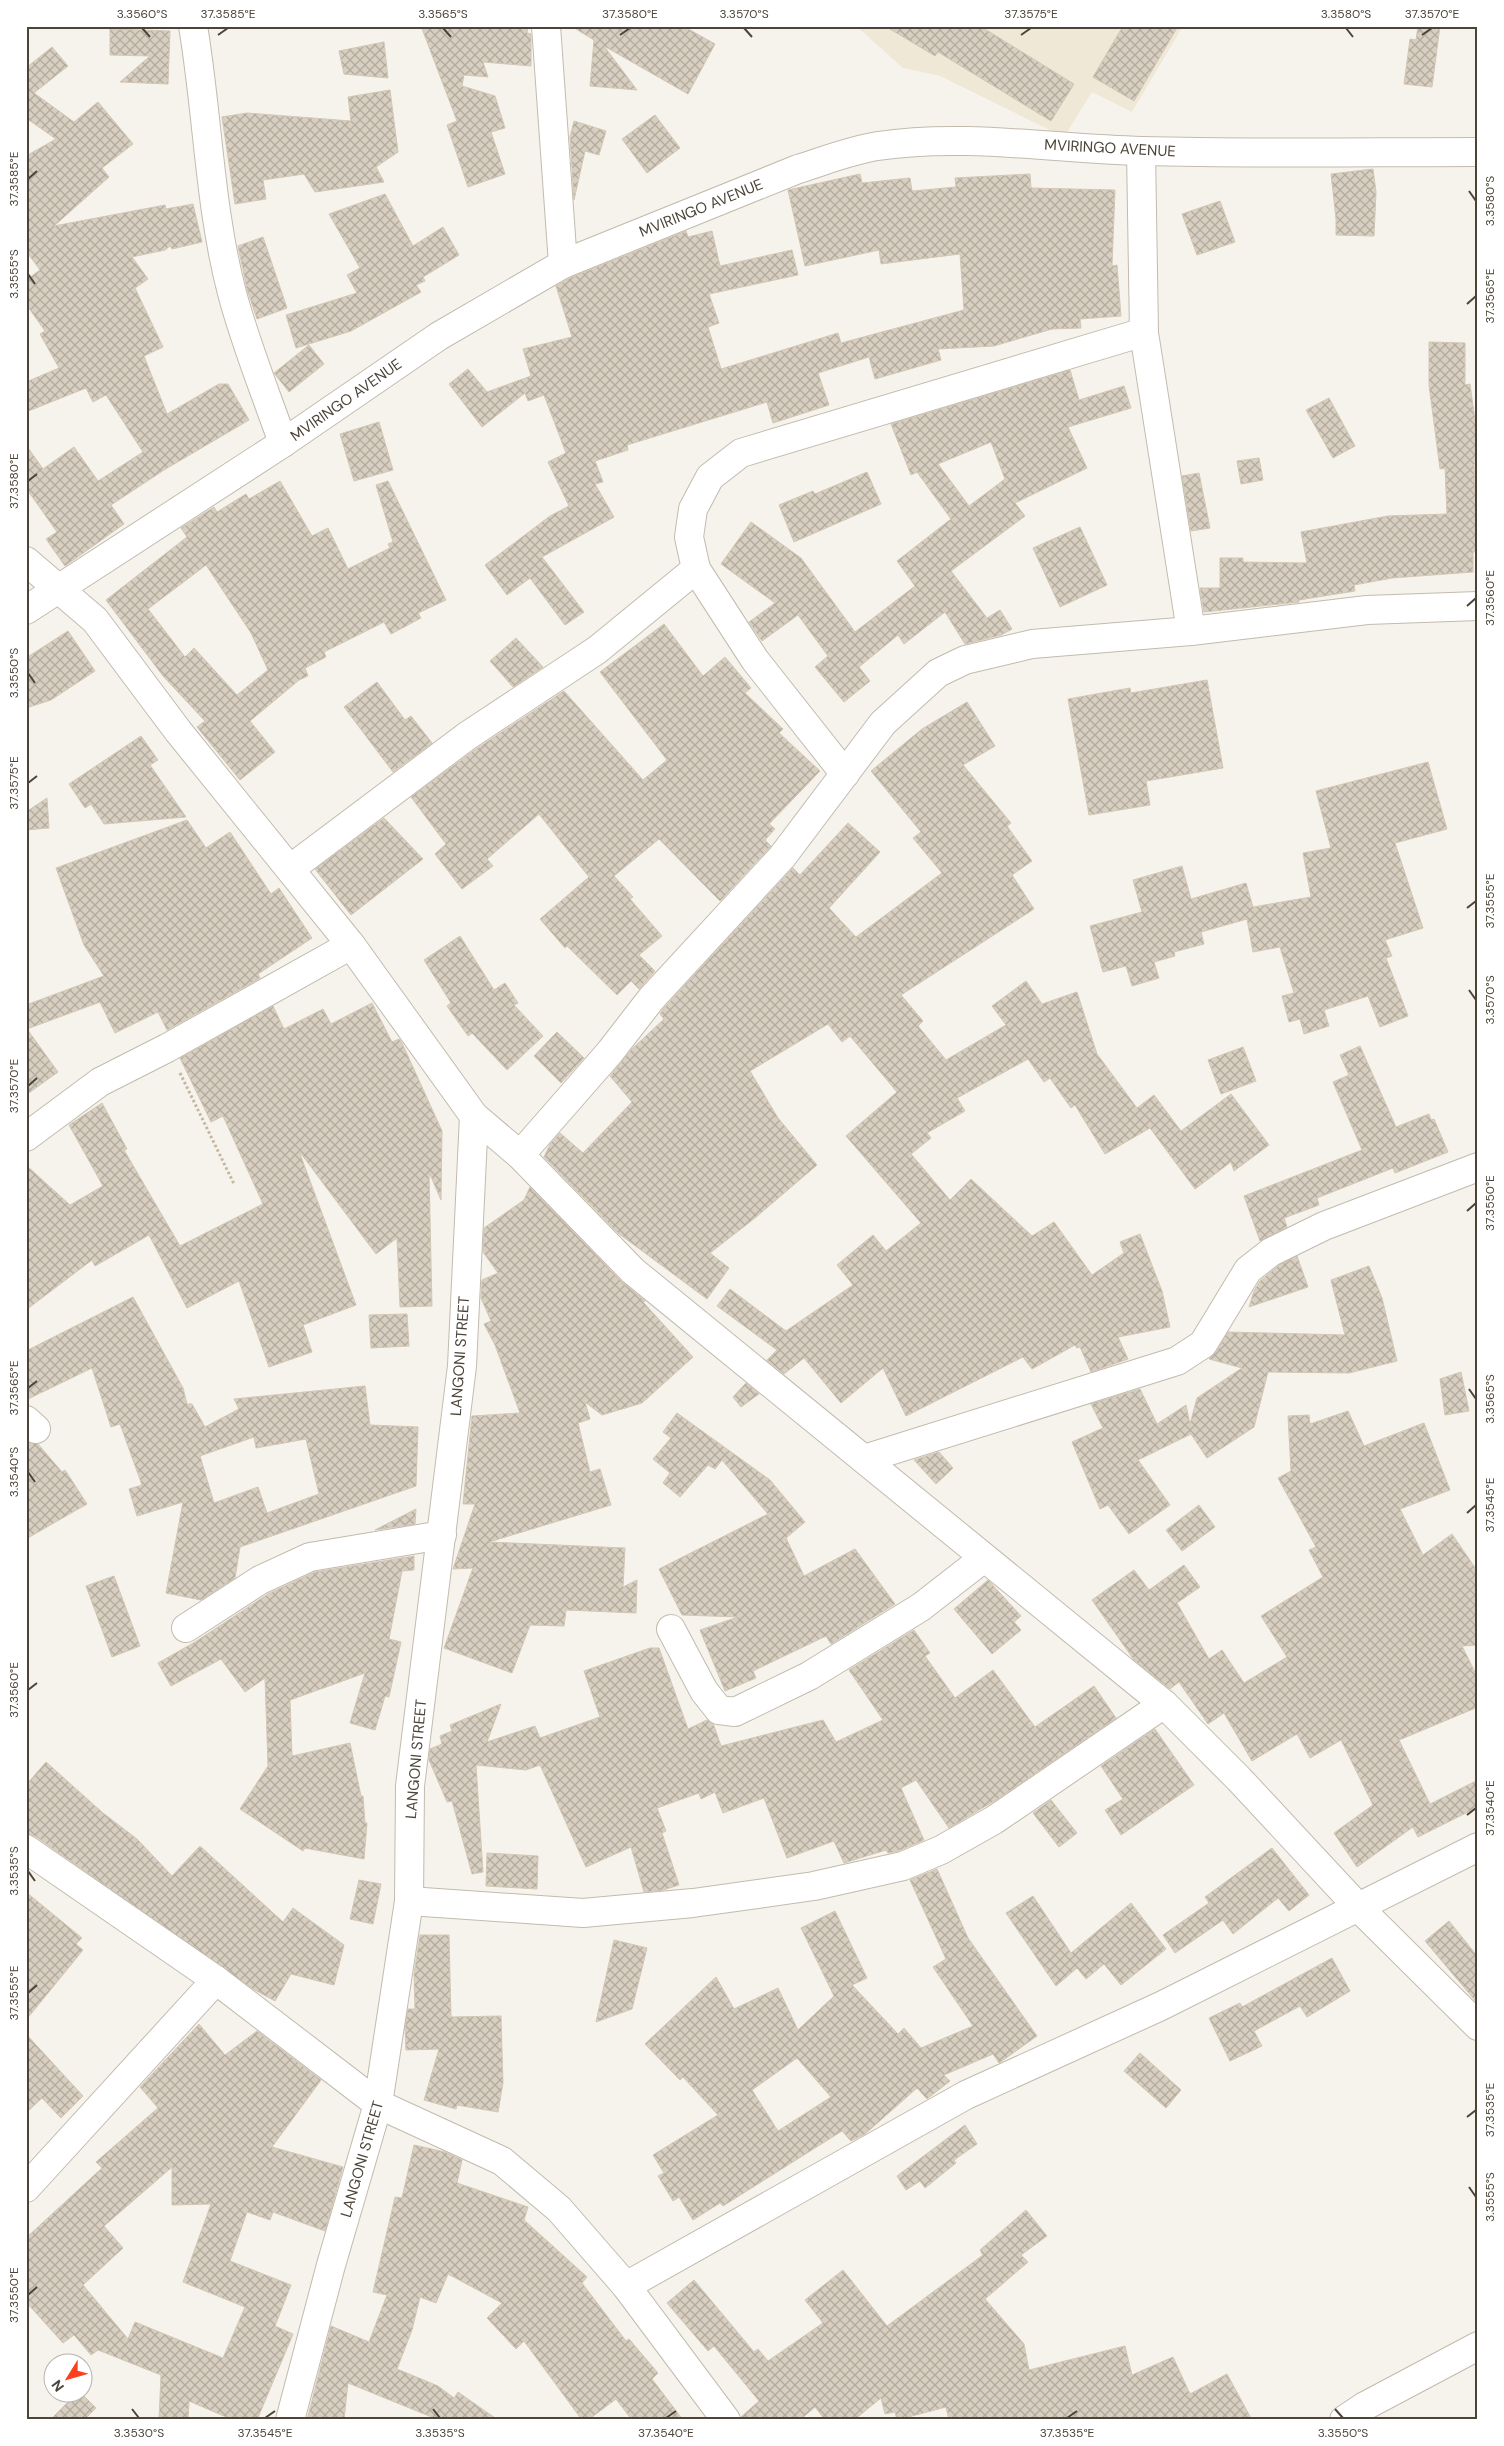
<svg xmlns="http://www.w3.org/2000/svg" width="1504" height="2446" viewBox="0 0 1504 2446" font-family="'DM Sans',sans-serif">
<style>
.education{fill:#efe8d6}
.building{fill:url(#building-cross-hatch);stroke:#d3c7b4;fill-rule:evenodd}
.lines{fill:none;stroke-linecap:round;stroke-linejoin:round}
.minor-casing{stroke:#c2bbae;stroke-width:30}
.path{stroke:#c4b79f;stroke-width:3;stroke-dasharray:2.5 2.5;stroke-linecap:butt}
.minor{stroke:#fff;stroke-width:28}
.ticks{fill:none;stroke:#4b4439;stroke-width:2}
.labels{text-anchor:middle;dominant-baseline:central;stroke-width:4;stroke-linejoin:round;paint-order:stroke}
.street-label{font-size:15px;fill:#4b4439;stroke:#fff}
.neatline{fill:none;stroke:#4b4439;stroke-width:2}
.ticks-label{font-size:12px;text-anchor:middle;fill:#4b4439}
</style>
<defs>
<pattern id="building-cross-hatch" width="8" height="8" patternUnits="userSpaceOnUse" patternTransform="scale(1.25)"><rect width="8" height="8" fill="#d8cfc1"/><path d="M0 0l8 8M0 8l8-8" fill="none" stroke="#b1aa9e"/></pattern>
</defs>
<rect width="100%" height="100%" fill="#f6f3ec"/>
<polygon class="education" points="856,26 1183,26 1132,112 1092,92 1064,137 940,76 903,68"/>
<g class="building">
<polygon points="421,26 528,26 527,33 531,34 531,66 483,62 488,77 464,75 462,86 495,96 505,128 491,132 505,174 468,187 447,125 457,121"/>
<polygon points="571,26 683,26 715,44 688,94 604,46 637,90 590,86 594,40"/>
<polygon points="885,26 980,26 1074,84 1051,121 938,52 935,56"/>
<polygon points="1123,26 1178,26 1134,101 1093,77"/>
<polygon points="1418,26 1440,26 1432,87 1404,84 1410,39 1416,40"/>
<polygon points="110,29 170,31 168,84 120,82 150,56 110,55"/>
<polygon points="384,42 388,78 344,74 339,51"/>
<polygon points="52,47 68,66 34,93 74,122 98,102 133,144 102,168 109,177 54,226 165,205 166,209 193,204 202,242 172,249 170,246 165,250 132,257 148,279 135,288 163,347 144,356 167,414 219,384 228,384 249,420 164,470 111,505 124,524 65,566 46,539 57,532 26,488 26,445 43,469 74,447 98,481 143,452 106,395 93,402 86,388 26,412 26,382 59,368 40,334 45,331 26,304 26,280 40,270 26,251 26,156 56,139 26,118 26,68"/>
<polygon points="390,90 398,152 376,167 384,182 315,192 304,174 263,180 266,199 235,204 222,117 247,113 351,121 348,97"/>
<polygon points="655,115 680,148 647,173 622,139"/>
<polygon points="574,121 606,131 599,155 585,151 574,200 570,137"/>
<polygon points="1373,169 1376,192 1374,236 1336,235 1336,219 1331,174"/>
<polygon points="860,174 862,183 910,178 912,191 956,187 955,178 1030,174 1031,188 1115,190 1112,266 1117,265 1121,316 1080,319 1081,328 1052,329 994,346 938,349 941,360 875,379 869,357 818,373 829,405 773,423 767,402 627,445 628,450 595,461 603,482 595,484 614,517 542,557 584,612 565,625 530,578 507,595 485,565 550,516 569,506 548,462 566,453 544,395 528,401 525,393 482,427 449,384 468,369 487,392 531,376 523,349 572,337 556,286 572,277 686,231 688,237 712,231 720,266 792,250 798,275 709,294 719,323 708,327 721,369 838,333 841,343 964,310 960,254 881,264 879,250 805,266 788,190"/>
<polygon points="385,194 413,246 443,227 459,255 423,277 425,281 416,285 421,292 351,331 296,348 286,315 357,293 347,275 360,268 329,214"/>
<polygon points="1220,201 1235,242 1197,255 1182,214"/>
<polygon points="263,237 287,308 257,319 247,289 238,246"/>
<polygon points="1429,342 1465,343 1465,385 1470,384 1478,442 1478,464 1474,464 1478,552 1473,552 1473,572 1392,578 1354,585 1355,591 1299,600 1299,602 1204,612 1200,588 1220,588 1220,558 1243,558 1243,562 1307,563 1301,532 1388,516 1447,514 1445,468 1440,469 1429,385"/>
<polygon points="309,345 324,364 289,392 274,373"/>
<path d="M1070 370 1079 400 1124 386 1131 408 1068 427 1087 468 1015 503 1025 516 951 571 987 618 1000 610 1012 629 1001 635 965 644 945 612 904 644 898 635 859 667 870 681 844 702 815 667 828 656 798 615 762 641 749 622 775 603 721 564 751 522 801 558 855 632 915 586 897 561 951 519 917 472 911 475 891 424ZM991 442 1005 479 969 506 938 464Z"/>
<polygon points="1329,398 1355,446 1333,458 1306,410"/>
<polygon points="379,422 393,470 354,481 340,434"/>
<polygon points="1259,458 1263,480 1241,484 1237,461"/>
<polygon points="867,472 881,504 794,542 779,505 813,491 815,494"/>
<polygon points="1199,473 1210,528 1191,531 1182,476"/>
<path d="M280 481 312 536 328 528 348 569 390 548 388 544 393 542 376 485 388 481 446 600 418 613 421 618 391 634 384 622 324 652 326 657 305 668 308 676 299 680 250 721 275 752 240 780 197 727 205 721 163 676 106 600 187 537 181 528 214 507 217 512 246 494 249 499ZM206 565 251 633 268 670 237 695 194 648 185 657 148 609Z"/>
<polygon points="1080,527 1107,585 1060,607 1033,548"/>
<polygon points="664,624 703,676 725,657 751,688 745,693 783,729 779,733 820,771 769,824 775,829 765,840 771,846 720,901 659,839 614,876 633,897 630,899 662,936 639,955 655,971 639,989 631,981 617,995 567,946 565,948 540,919 589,877 539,814 487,859 493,866 462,889 435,854 446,844 411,797 476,749 564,691 643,780 667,760 600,672"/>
<polygon points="68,631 95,671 51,700 26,708 26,658"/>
<polygon points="516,638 543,667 513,687 490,661"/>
<polygon points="1207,680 1223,768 1146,781 1150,805 1089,815 1068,699 1130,688 1131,693"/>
<polygon points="377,682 405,720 411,716 432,743 393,772 344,707"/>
<polygon points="967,702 995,746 963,765 1011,823 1007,826 1032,861 1012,875 1034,909 901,995 923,1021 918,1026 946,1060 1006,1025 992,1006 1026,981 1042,1004 1077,992 1097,1054 1137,1108 1154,1095 1181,1131 1231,1094 1269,1145 1234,1171 1231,1162 1195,1189 1150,1128 1105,1154 1075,1105 1071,1108 1050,1078 1044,1082 1028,1059 957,1098 965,1111 927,1133 931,1138 911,1154 950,1200 971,1179 1032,1236 1054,1222 1092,1275 1124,1253 1120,1242 1140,1234 1162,1291 1170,1327 1118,1337 1128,1359 1091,1372 1080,1347 1077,1348 1075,1345 1032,1369 1023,1357 906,1416 883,1368 841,1403 804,1358 784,1374 767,1360 777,1350 717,1306 730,1289 786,1331 853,1285 837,1265 873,1235 886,1251 921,1223 846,1136 897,1092 850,1036 842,1042 828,1024 750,1071 778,1118 817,1165 755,1218 710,1253 729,1268 707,1299 618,1233 544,1157 550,1144 560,1133 583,1153 632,1102 610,1076 631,1050 664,1019 660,1014 663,1009 793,868 800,875 848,823 880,852 829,908 856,937 942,873 913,838 921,832 871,771 922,729"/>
<polygon points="141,736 158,760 150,765 186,817 104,824 91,804 85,808 69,784"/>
<polygon points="1428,762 1447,829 1395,843 1423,928 1385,940 1392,956 1386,958 1408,1016 1380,1027 1368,996 1324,1010 1329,1026 1304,1034 1300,1019 1289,1022 1282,996 1294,993 1280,947 1253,952 1247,919 1201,932 1204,944 1174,952 1175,956 1154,962 1159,978 1132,986 1126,966 1103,972 1090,926 1142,912 1133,880 1182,866 1191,899 1246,883 1253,907 1311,897 1303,853 1331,848 1316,791"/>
<polygon points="47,798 49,828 26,830 26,812"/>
<polygon points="384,818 423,859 351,915 315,869"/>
<polygon points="187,820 206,848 230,832 271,894 279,888 312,938 258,974 260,978 167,1030 158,1012 115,1033 100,1002 27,1029 58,1072 26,1095 26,1005 104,976 84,945 56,868"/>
<polygon points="460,936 494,990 505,983 518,1003 514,1005 543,1036 507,1070 472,1033 468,1036 447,1006 451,1003 424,960"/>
<polygon points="372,1003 392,1042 399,1039 402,1043 442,1131 441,1200 429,1172 432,1306 400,1307 397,1238 376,1254 299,1151 356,1305 303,1325 312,1352 269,1367 239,1281 187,1308 149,1235 95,1266 92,1260 26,1310 26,1165 70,1205 103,1186 69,1125 102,1103 127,1149 124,1150 180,1246 263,1204 223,1116 211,1122 180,1058 273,1006 284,1029 323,1009 331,1024"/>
<polygon points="557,1032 584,1058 561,1083 534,1056"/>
<polygon points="1360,1046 1396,1127 1429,1114 1431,1120 1434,1119 1448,1152 1395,1173 1393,1168 1317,1198 1319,1205 1284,1218 1287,1227 1260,1241 1244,1196 1362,1150 1333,1082 1349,1075 1340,1055"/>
<polygon points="1243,1047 1256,1081 1221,1094 1208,1060"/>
<polygon points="530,1187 622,1282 645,1301 643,1302 693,1357 642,1403 602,1415 585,1402 590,1419 578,1423 590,1472 600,1469 611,1505 489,1542 625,1548 623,1587 637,1580 636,1613 566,1610 564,1626 530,1625 512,1673 444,1648 473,1568 453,1569 475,1504 463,1504 472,1416 520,1413 495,1345 484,1324 491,1321 481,1298 482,1280 498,1273 483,1252 484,1228 524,1200"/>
<polygon points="1297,1256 1308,1287 1249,1307 1254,1291 1260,1281 1279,1265"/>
<polygon points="1369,1266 1382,1298 1397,1361 1349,1373 1268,1372 1254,1427 1207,1458 1191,1434 1138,1460 1170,1505 1129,1534 1108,1505 1100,1509 1072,1442 1103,1428 1091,1404 1140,1389 1157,1424 1186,1405 1190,1424 1197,1398 1242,1368 1209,1359 1216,1352 1228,1332 1345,1335 1331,1280"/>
<path d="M133 1297 183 1388 187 1404H192L205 1427 239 1409 234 1399 365 1386 370 1425 418 1427 416 1486 240 1547 235 1578 201 1600 166 1593 183 1502 137 1516 129 1489 142 1485 120 1424 111 1427 92 1368 26 1400V1351ZM254 1437 256 1448 306 1439 319 1494 267 1513 258 1487 214 1503 200 1456Z"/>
<polygon points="407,1314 409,1346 371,1348 369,1315"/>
<polygon points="1461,1372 1469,1411 1445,1415 1440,1379"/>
<polygon points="746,1383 759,1394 741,1407 733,1397"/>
<polygon points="1348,1411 1364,1446 1424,1423 1450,1490 1400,1509 1423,1555 1452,1534 1478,1572 1478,1645 1462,1646 1478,1678 1478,1707 1399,1740 1430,1804 1478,1780 1478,1807 1418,1837 1413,1827 1357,1867 1334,1833 1373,1805 1341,1740 1310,1758 1297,1734 1252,1761 1224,1713 1208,1724 1179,1682 1170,1689 1134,1660 1092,1600 1134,1570 1149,1590 1184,1565 1200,1587 1177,1603 1209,1659 1222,1650 1244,1683 1287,1657 1261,1616 1323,1577 1309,1550 1316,1547 1278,1478 1291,1471 1288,1416 1309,1415 1310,1424"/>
<polygon points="677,1413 770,1480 805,1522 786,1538 804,1576 855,1549 895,1604 831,1644 826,1636 753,1671 756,1678 725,1691 700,1630 738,1617 682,1615 659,1569 768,1514 722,1460 715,1469 708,1465 680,1497 663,1483 670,1473 653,1459 671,1438 663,1432"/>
<polygon points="26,1441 38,1444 62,1472 65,1470 87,1504 26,1539"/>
<polygon points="939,1452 953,1468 936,1484 914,1460"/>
<polygon points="1199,1505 1215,1527 1182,1551 1166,1530"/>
<polygon points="416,1509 415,1524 375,1530"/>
<polygon points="414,1556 414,1570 402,1571 389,1639 401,1642 389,1697 385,1696 375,1730 350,1723 365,1673 290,1700 292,1756 350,1743 361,1796 363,1796 365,1823 367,1823 364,1859 305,1848 303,1851 240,1809 268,1766 265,1678 245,1692 221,1659 171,1686 158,1663 195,1642 268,1594 315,1572"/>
<polygon points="114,1576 140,1646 112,1657 86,1586"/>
<polygon points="988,1580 1021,1616 1014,1622 1021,1630 992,1654 954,1609"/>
<polygon points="914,1630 930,1653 925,1656 955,1698 993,1670 1035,1727 1094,1686 1116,1718 999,1798 949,1828 916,1780 901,1788 924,1840 898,1851 888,1853 886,1850 844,1863 834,1841 787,1858 764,1798 723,1813 715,1792 701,1799 699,1793 657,1808 666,1831 662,1833 679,1885 663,1890 644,1892 631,1847 586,1867 540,1765 526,1770 476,1765 483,1872 472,1874 452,1801 447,1802 429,1760 430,1749 442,1744 440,1736 452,1731 450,1725 501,1704 487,1742 535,1726 540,1738 600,1717 584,1671 650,1648 659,1648 688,1729 707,1720 713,1723 721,1746 823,1720 836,1742 883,1720 849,1670"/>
<polygon points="1155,1729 1194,1785 1121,1835 1105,1810 1123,1799 1101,1766"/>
<polygon points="46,1762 103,1813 137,1839 172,1876 200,1846 283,1922 293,1908 344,1945 334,1985 291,1974 275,2001 253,1989 35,1836 26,1834 26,1785"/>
<polygon points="1051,1800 1077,1833 1059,1847 1033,1813"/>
<polygon points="1272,1848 1309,1895 1289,1911 1278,1898 1233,1934 1223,1920 1175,1953 1163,1935 1209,1903 1205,1897"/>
<polygon points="487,1853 538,1856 537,1889 486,1886"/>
<path d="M937 1869 968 1938 1037 2036 999 2063 993 2054 944 2075 950 2081 927 2099 917 2088 865 2134 851 2141 842 2131 723 2206 720 2203 693 2220 679 2197 673 2201 658 2176 664 2173 653 2155 718 2115 683 2077 680 2080 645 2044 716 1977 734 2009 778 1988 798 2030 834 1996 801 1928 835 1911 867 1978 852 1985 898 2034 904 2028 921 2048 973 2026 933 1967 946 1959 910 1880ZM797 2058 831 2097 778 2131 752 2090Z"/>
<polygon points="359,1880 381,1884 373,1924 350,1919"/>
<polygon points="26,1892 82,1938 76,1944 83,1950 26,2020"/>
<polygon points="1033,1896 1071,1953 1131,1903 1166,1949 1121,1985 1104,1964 1086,1979 1077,1968 1056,1986 1006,1913"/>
<polygon points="1449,1921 1478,1957 1478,2004 1425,1941"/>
<polygon points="420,1935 449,1935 451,2017 501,2016 503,2083 498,2112 457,2105 456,2109 424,2100 439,2049 406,2050 405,2028 408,2009 415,2009 414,1974"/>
<polygon points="614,1940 647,1948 632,2009 596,2022"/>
<polygon points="1332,1958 1350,1991 1307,2017 1300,2006 1254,2031 1262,2046 1230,2061 1209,2018 1240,2003 1242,2007"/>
<path d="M199 2024 225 2055 257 2031 321 2080 272 2147 343 2167 325 2231 273 2212 270 2220 247 2212 230 2261 291 2285 275 2326 293 2334 257 2420H233L189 2401 188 2420H159L161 2375 98 2350 91 2355 74 2335 63 2343 26 2302V2238L102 2168 96 2162 158 2108 140 2087ZM172 2167V2205L211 2204 183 2282 245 2307 223 2358 135 2322 128 2339 83 2285 123 2248 104 2226Z"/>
<polygon points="26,2034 83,2096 61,2118 42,2098 26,2113"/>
<polygon points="1140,2053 1181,2090 1166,2108 1124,2071"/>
<polygon points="965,2125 977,2144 954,2160 956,2163 925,2188 920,2181 906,2190 897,2176"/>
<polygon points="414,2145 445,2152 462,2160 457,2183 528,2207 524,2220 587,2277 582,2283 626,2341 629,2339 658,2373 652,2379 683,2420 632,2420 616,2399 588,2420 582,2420 524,2341 516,2349 487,2318 502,2303 448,2274 436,2303 420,2297 412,2330 397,2369 438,2386 454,2398 458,2392 498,2420 439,2420 348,2383 344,2420 307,2420 331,2326 369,2342 387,2295 373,2292 395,2197 402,2198"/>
<polygon points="1026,2210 1047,2236 1021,2255 1028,2262 985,2299 1024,2344 1029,2370 1125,2346 1132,2375 1173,2357 1190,2394 1227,2374 1252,2420 949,2420 946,2407 897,2420 895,2412 885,2414 881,2398 854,2420 825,2420 815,2407 800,2420 741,2420 741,2417 759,2401 714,2346 708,2351 667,2303 694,2280 754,2352 758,2349 768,2361 823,2323 805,2300 843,2270 887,2326 983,2255 980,2250"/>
<polygon points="76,2394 82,2394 96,2408 84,2420 50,2420"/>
</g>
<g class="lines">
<g class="minor-casing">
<g id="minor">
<path d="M193 26C208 115 209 205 232 293 245 343 266 394 283 443"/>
<polyline points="546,26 563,264"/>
<polyline points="1141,151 1144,333 1191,631"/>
<polyline points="26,561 95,620 178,731 351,945 474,1116 520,1155 633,1271 1164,1704 1239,1779 1359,1908 1478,2026"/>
<polyline points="696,569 755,660 845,774"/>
<path d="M26 610 283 443 439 336 563 264 798 169C824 161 851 150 878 146 966 133 1054 149 1142 151 1254 154 1366 152 1478 152"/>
<polyline points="290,869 467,736 597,650 696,569 689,537 693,509 710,477 741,453 1144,332"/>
<polyline points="26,1137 100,1082 167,1048 351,945"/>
<polyline points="520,1155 610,1052 651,999 782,857 883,723 938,673 965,660 1032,644 1191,631 1367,610 1478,606"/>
<polyline points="26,1420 36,1429"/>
<polyline points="864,1459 1177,1361 1203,1344 1248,1270 1271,1252 1324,1226 1478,1167"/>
<polyline points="186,1628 260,1580 310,1557 442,1535"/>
<polyline points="671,1629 704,1691 719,1710 735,1712 809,1676 921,1607 984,1558"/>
<polyline points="26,1849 216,1980 378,2104 502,2161 559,2209 626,2286 726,2420"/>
<polyline points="409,1901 583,1913 693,1903 814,1886 903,1866 941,1850 994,1820 1164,1704"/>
<polyline points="26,2188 216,1980"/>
<polyline points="626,2286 966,2095 1161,2006 1478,1847"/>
<polyline points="290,2420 331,2265 378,2104 409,1901 410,1786 462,1366 474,1116"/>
<polyline points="1344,2420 1365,2406 1478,2346"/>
</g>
</g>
<polyline class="path" points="180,1073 234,1184"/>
<use href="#minor" class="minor"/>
</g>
<path class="ticks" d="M142 28 150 37M443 28 451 37M744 28 752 37M1346 28 1353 37M218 35 228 28M620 35 630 28M1021 35 1031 28M1422 35 1432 28M28 179 37 171M1469 191 1476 201M28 274 35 284M1467 304 1476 296M28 481 37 474M1467 606 1476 598M28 673 35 683M28 783 37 776M1467 908 1476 901M1469 990 1476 1000M28 1086 37 1078M1467 1211 1476 1203M28 1388 37 1381M1469 1389 1476 1399M28 1472 35 1482M1467 1513 1476 1505M28 1690 37 1683M1467 1815 1476 1808M28 1871 35 1881M28 1993 37 1985M1467 2117 1476 2110M1469 2187 1476 2197M28 2295 37 2287M132 2409 139 2418M433 2409 440 2418M1335 2409 1343 2418M265 2418 275 2411M666 2418 676 2411M1067 2418 1077 2411"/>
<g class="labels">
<g class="street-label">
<text transform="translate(1110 148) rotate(3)">MVIRINGO AVENUE</text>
<text transform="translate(701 208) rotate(-22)">MVIRINGO AVENUE</text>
<text transform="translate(346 400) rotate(-35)">MVIRINGO AVENUE</text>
<text transform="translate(460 1356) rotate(-86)">LANGONI STREET</text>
<text transform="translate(416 1759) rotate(-85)">LANGONI STREET</text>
<text transform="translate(362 2159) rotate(-74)">LANGONI STREET</text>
</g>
</g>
<rect width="1504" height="2446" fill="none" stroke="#ffffff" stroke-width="55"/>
<g transform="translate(68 2378) rotate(233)"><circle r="24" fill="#ffffff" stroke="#b7b4b0"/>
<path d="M0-4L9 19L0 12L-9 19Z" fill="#fc3f1d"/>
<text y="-8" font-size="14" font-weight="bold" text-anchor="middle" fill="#4b4439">N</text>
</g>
<rect x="28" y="28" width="1448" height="2390" class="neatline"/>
<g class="ticks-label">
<text x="142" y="18">3.3560°S</text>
<text x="228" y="18">37.3585°E</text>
<text x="443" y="18">3.3565°S</text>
<text x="630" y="18">37.3580°E</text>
<text x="744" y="18">3.3570°S</text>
<text x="1031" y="18">37.3575°E</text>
<text x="1346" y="18">3.3580°S</text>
<text x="1432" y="18">37.3570°E</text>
<text transform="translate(14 179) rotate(-90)" y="4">37.3585°E</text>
<text transform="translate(1490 201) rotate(-90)" y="4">3.3580°S</text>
<text transform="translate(14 274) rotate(-90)" y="4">3.3555°S</text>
<text transform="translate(1490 296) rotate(-90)" y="4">37.3565°E</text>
<text transform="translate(14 481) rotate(-90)" y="4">37.3580°E</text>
<text transform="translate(1490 598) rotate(-90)" y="4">37.3560°E</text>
<text transform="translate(14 673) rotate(-90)" y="4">3.3550°S</text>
<text transform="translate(14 783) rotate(-90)" y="4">37.3575°E</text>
<text transform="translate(1490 901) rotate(-90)" y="4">37.3555°E</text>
<text transform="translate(1490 1000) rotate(-90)" y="4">3.3570°S</text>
<text transform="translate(14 1086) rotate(-90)" y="4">37.3570°E</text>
<text transform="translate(1490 1203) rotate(-90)" y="4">37.3550°E</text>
<text transform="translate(14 1388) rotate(-90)" y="4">37.3565°E</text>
<text transform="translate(1490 1399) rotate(-90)" y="4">3.3565°S</text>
<text transform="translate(14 1472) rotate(-90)" y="4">3.3540°S</text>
<text transform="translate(1490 1505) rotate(-90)" y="4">37.3545°E</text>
<text transform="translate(14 1690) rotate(-90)" y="4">37.3560°E</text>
<text transform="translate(1490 1808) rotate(-90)" y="4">37.3540°E</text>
<text transform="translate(14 1871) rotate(-90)" y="4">3.3535°S</text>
<text transform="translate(14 1993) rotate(-90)" y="4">37.3555°E</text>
<text transform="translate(1490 2110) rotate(-90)" y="4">37.3535°E</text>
<text transform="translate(1490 2197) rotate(-90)" y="4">3.3555°S</text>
<text transform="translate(14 2295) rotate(-90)" y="4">37.3550°E</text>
<text x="139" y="2437">3.3530°S</text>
<text x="265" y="2437">37.3545°E</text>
<text x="440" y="2437">3.3535°S</text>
<text x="666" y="2437">37.3540°E</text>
<text x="1067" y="2437">37.3535°E</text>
<text x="1343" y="2437">3.3550°S</text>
</g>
</svg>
